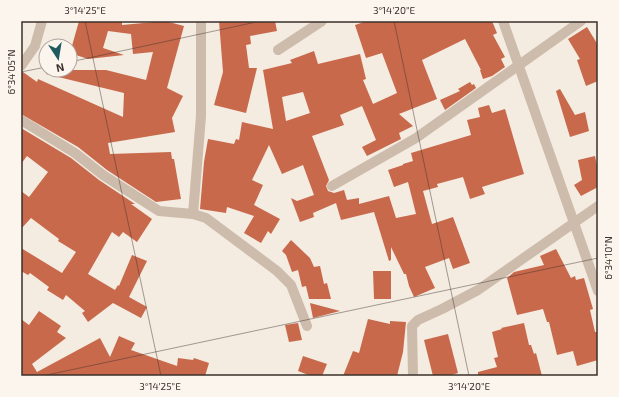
<svg xmlns="http://www.w3.org/2000/svg" width="619" height="397" viewBox="0 0 619 397" font-family="'Exo 2',sans-serif">
<style>
.building{fill:#c8694b;fill-rule:evenodd}
.lines{fill:none;stroke-linecap:round;stroke-linejoin:round}
.minor{stroke:#cdbbac;stroke-width:10}
.tertiary{stroke:#cdbbac;stroke-width:10}
.ticks{fill:none;stroke:#3b302b;stroke-width:1;stroke-opacity:0.45}
.neatline{fill:none;stroke:#3b302b;stroke-width:1.5}
.ticks-label{font-size:10px;text-anchor:middle;fill:#3b302b}
</style>
<rect width="100%" height="100%" fill="#f4ebe1"/>
<g class="building">
<polygon points="79,21 122,21 122,25 165,21 184,26 167,88 183,96 172,118 175,132 108,143 110,154 171,152 172,159 174,159 181,199 156,202 107,170 78,147 21,114 21,72 23,72 37,82 38,79 123,117 124,93 46,74 47,70 106,70 146,80 153,52 133,54 131,34 108,31 103,48 124,55 88,59 70,53"/>
<polygon points="219,21 275,21 277,31 250,36 251,44 246,45 249,68 257,68 246,113 214,105 223,72"/>
<path d="M367 21H492L497 33 493 35 505 57 501 59 505 67 492 76 483 79 480 70H481L465 39 422 60 437 99 399 114 413 126 399 133 401 139 367 156 362 147 376 140 362 106 340 115 344 125 312 136 329 180 326 186 328 191 334 193 344 190 347 200 359 198V204L389 196 396 218 416 214 408 182 394 187 388 170 403 165V164L413 161 411 153 471 135 467 120 480 117 478 108 489 105 492 113 505 109 524 174 482 187 485 194 470 199 463 177 437 184 438 187 423 191 432 224 453 217 470 263 453 269 449 258 425 267 435 288 414 297 409 286 406 274H404L391 247V260L389 261 374 212 341 220 336 203 313 213 314 217 300 222 291 198 297 201 314 195 303 165 282 174 269 145 252 180 263 185 254 205 280 219 271 234 268 231 261 243 244 233 254 216 227 207 226 213 200 209 204 162 208 139 234 144 236 139 239 140 242 122 273 129 263 70 292 63 290 60 314 51 318 64 360 54 366 79 363 80 373 104 397 93 382 53 366 58 355 25ZM303 92 310 113 286 121 282 97Z"/>
<polygon points="587,27 598,45 598,81 586,86 577,60 580,59 568,39"/>
<polygon points="470,82 472,85 474,84 476,88 445,110 440,100 460,91 458,89"/>
<polygon points="560,89 575,115 585,112 589,131 570,137 556,91"/>
<polygon points="21,128 71,158 99,180 135,204 131,204 152,219 137,242 123,232 119,237 112,232 88,274 115,290 118,285 119,286 132,255 147,261 129,297 147,307 141,318 113,303 88,322 82,313 85,311 66,295 63,300 47,290 49,287 30,273 28,275 21,271 21,248 62,273 76,252 58,241 59,239 31,218 21,229 21,191 29,197 48,172 27,156 21,164"/>
<polygon points="595,156 598,171 598,187 581,196 574,185 582,180 578,160"/>
<polygon points="291,240 310,258 314,267 320,266 324,284 327,283 331,299 309,299 306,286 302,287 298,270 292,272 286,255 282,251"/>
<polygon points="556,249 571,278 575,276 576,280 584,278 593,309 590,310 595,332 597,332 598,338 598,360 577,366 573,351 557,355 549,322 547,322 543,309 517,315 507,278 514,272 544,265 540,256"/>
<polygon points="373,271 391,271 391,299 374,299"/>
<polygon points="310,303 340,311 313,318"/>
<polygon points="39,311 61,326 57,332 66,338 32,364 37,372 100,338 110,357 119,336 135,343 131,350 177,366 178,358 193,360 194,358 209,363 205,376 21,376 21,319 29,325"/>
<polygon points="368,319 390,324 390,321 406,322 403,352 397,376 343,376 353,351 359,353"/>
<polygon points="298,323 302,340 289,342 285,325"/>
<polygon points="524,323 529,345 531,345 534,354 536,353 542,376 478,376 478,372 497,367 494,358 498,357 492,332 502,329 501,328"/>
<polygon points="448,334 458,373 448,376 433,376 424,340"/>
<polygon points="303,356 327,364 322,376 311,376 298,371"/>
</g>
<g class="lines">
<g class="minor">
<polyline points="503,21 598,291"/>
<polyline points="278,50 322,21"/>
<polyline points="21,120 75,153 103,175 159,211 193,214 206,218 277,271 291,285 307,326"/>
<polyline points="332,186 416,138 581,21"/>
<polyline points="193,214 201,116 201,21"/>
<polyline points="413,376 412,326 418,320 442,309 478,290 598,206"/>
</g>
<polyline class="tertiary" points="21,66 35,46 42,21"/>
</g>
<path class="ticks" d="M85 21 161 376M394 21 469 376M70 62 261 21M21 72 46 67M42 376 598 258"/>
<rect width="619" height="397" fill="none" stroke="#fbf5ee" stroke-width="44"/>
<g transform="translate(58 58) rotate(168)"><circle r="19" fill="#fbf5ee" stroke="#aea6a0"/>
<path d="M0-3L7 15L0 10L-7 15Z" fill="#1f5a5e"/>
<text y="-6" font-size="11" font-weight="bold" text-anchor="middle" fill="#3b302b">N</text>
</g>
<rect x="22" y="22" width="575" height="353" class="neatline"/>
<g class="ticks-label">
<text x="85" y="14">3°14'25"E</text>
<text x="394" y="14">3°14'20"E</text>
<text transform="translate(11 72) rotate(-90)" y="4">6°34'05"N</text>
<text transform="translate(608 258) rotate(-90)" y="4">6°34'10"N</text>
<text x="160" y="390">3°14'25"E</text>
<text x="469" y="390">3°14'20"E</text>
</g>
</svg>
